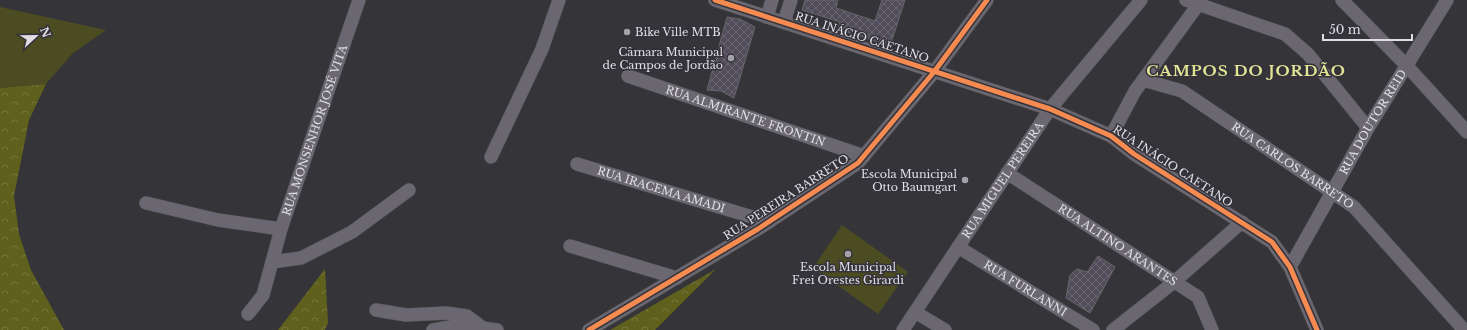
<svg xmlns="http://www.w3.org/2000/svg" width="1467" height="330" viewBox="0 0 1467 330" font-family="'Libre Baskerville',serif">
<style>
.green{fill:#4b4c22}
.forest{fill:url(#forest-crowns)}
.building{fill:url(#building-cross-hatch);stroke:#66666a}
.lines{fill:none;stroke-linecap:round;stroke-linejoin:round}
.minor-casing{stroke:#505053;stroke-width:14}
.minor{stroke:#6a6770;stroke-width:13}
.cycleway-casing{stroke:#34323a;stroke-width:8}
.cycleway{stroke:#f68b52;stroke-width:5}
.poi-dot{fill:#a4a2a8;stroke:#34323a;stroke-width:1.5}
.labels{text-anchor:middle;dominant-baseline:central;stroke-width:3;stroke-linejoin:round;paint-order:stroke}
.poi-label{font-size:11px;fill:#e0dee4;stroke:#34323a;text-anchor:end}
.street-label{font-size:11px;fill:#e0dee4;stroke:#34323a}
.district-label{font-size:15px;font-weight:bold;letter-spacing:1px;fill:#e1e495;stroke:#34323a}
</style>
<defs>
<pattern id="forest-crowns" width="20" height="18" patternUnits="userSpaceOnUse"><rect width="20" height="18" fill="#60601d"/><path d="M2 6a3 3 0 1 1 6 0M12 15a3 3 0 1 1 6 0" fill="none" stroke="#76763e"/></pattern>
<pattern id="building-cross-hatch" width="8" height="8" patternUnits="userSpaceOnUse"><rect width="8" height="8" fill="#514c59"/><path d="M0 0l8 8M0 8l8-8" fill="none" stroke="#6a6571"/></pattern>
</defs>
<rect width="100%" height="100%" fill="#353438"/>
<g class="green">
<polygon points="0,7 106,30 72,54 46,84 0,88"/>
<polygon points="842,225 908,272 878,314 813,268"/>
</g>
<g class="forest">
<polygon points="46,84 29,120 14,196 19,234 31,270 64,330 0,330 0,88"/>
<polygon points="325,269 328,323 325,330 278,330"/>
<polygon points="716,269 655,330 610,330"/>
</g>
<g class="building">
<polygon points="805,0 838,0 836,8 875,21 882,0 905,0 890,46 838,29 840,22 802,10"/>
<polygon points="727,17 740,19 755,27 734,98 721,91 707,90"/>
<polygon points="1098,256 1115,267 1090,313 1066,298 1070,275 1077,269 1087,272"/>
</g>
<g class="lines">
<g class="minor-casing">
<g id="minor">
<polyline points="715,0 1050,109 1111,136 1134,154 1272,242 1290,267 1317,330"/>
<polyline points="1186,0 1285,34 1308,54 1368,128"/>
<polyline points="1342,0 1406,65 1467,132"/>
<polyline points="767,17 772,0"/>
<polyline points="784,22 791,0"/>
<path id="s1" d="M628 76 864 156"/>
<path id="s2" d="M1143 80 1182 91 1354 207 1464 330"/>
<polyline points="1111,136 1135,91 1198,5"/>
<polyline points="491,157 542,49 559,0"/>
<path id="s3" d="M577 164 769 222"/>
<path id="s4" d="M1007 173 1198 297 1212 330"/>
<polyline points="146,203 218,220 281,229"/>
<polyline points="570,246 677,278"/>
<path id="s5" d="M958 247 1093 330"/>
<polyline points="272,262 301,258 352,232 409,190"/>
<path id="s6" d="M1290 267 1368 128 1447 0"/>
<polyline points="376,310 406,315 446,313 467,316 483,328 497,330"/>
<polyline points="915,312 945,330"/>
<path id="s7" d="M248 314 263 295 281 229 359 0"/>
<polyline points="433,330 461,325 481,328"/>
<polyline points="589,330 758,229 858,163 934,72 987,0"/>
<path id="s8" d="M903 330 1050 109 1141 0"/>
<polyline points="1113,330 1174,282 1242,222"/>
</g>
</g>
<use href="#minor" class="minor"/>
<g class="cycleway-casing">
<g id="cycleway">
<polyline points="715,0 1050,109 1111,136 1134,154 1272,242 1290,267 1317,330"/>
<polyline points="589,330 758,229 858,163 934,72 987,0"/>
</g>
</g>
<use href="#cycleway" class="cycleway"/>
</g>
<g class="poi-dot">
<circle cx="627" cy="32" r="4"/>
<circle cx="731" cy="58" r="4"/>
<circle cx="965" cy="180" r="4"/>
<circle cx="848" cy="254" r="4"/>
</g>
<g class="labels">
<g class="poi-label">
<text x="635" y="32" text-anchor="start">Bike Ville MTB</text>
<text x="723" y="52">Câmara Municipal<tspan x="723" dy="13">de Campos de Jordão</tspan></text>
<text x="957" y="174">Escola Municipal<tspan x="957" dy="13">Otto Baumgart</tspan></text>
<text x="848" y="267" text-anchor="middle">Escola Municipal<tspan x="848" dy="13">Frei Orestes Girardi</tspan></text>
</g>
<g class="street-label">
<text transform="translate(862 37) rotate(18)">RUA INÁCIO CAETANO</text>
<text stroke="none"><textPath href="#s1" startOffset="124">RUA ALMIRANTE FRONTIN</textPath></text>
<text stroke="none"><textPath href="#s6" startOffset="167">RUA DOUTOR REID</textPath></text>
<text stroke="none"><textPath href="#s7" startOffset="197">RUA MONSENHOR JOSÉ VITA</textPath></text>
<text transform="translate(1173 166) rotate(33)">RUA INÁCIO CAETANO</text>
<text stroke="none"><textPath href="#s2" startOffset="174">RUA CARLOS BARRETO</textPath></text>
<text stroke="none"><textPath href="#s8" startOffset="180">RUA MIGUEL PEREIRA</textPath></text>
<text stroke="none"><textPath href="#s3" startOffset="88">RUA IRACEMA AMADI</textPath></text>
<text transform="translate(786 197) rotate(-33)">RUA PEREIRA BARRETO</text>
<text stroke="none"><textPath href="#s4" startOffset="132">RUA ALTINO ARANTES</textPath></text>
<text stroke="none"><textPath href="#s5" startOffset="79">RUA FURLANNI</textPath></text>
</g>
<g class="district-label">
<text x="1246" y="70">CAMPOS DO JORDÃO</text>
</g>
</g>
<g transform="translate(36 36) rotate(68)" stroke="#34323a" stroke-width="3" paint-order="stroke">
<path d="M0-3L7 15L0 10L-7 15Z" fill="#e0dee4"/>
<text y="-6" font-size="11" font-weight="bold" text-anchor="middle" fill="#e0dee4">N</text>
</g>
<path d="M1323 34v6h89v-6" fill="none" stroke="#e0dee4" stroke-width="2"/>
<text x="1329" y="34" font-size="12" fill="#e0dee4" stroke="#34323a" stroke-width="3" paint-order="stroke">50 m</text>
</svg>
